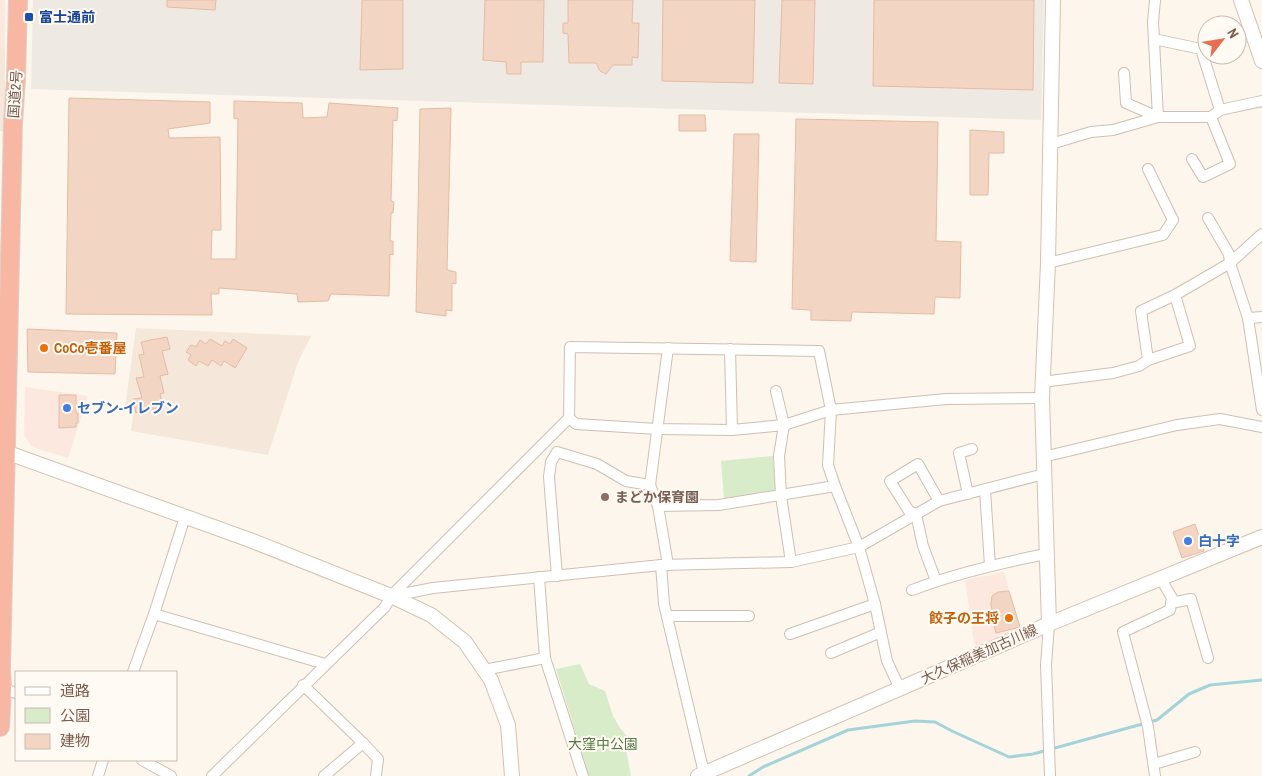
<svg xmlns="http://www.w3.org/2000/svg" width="1262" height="776" viewBox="0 0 1262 776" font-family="'Archivo Narrow','Noto Sans JP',sans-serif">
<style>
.residential{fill:#f5e8da}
.commercial{fill:#fde8e0}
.industrial{fill:#efe9e4}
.green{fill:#d8ecc9}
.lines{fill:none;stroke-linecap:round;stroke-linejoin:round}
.stream{stroke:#a5d3da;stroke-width:3}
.building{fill:#f3d5c3;stroke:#e6bba3}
.street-casing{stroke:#d1beb0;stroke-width:12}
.secondary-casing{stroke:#d6c0b0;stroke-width:16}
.highway-casing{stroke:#dad1cd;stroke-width:20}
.street{stroke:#fff;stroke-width:10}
.secondary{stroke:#fff;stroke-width:14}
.highway{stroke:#f7b7a3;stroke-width:18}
.transit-dot{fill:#1a4fb4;stroke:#fffaf3;stroke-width:2}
.food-dot{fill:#e8710a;stroke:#fffaf3;stroke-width:2}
.shop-dot{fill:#3f7fe0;stroke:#fffaf3;stroke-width:2}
.education-dot{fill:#8d6e63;stroke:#fffaf3;stroke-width:2}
.labels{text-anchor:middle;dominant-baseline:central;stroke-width:4;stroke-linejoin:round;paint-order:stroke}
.transit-label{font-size:14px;font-weight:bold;fill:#164399;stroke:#fffaf3;text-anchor:start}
.street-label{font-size:14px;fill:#7a5c4d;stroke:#fffaf3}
.food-label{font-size:14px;font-weight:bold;fill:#c56008;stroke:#fffaf3;text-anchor:start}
.shop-label{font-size:14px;font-weight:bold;fill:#366cbe;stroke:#fffaf3;text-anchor:start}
.education-label{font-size:14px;font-weight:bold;fill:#785e54;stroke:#fffaf3;text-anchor:start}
.park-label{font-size:14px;fill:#537a41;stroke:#fffaf3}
</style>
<rect width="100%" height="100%" fill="#fdf6ec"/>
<g class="residential">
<rect x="0" y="48" width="5" height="83"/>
<polygon points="136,328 311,336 298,362 268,455 131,431 133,416 125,408"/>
</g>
<g class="commercial">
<rect x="0" y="0" width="5" height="48"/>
<polygon points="25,387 88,396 68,458 32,447 24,435"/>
<polygon points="1004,572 1020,627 975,649 965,580"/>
</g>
<polygon class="industrial" points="33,0 1044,0 1041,120 31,89"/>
<g class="green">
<polygon points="773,456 775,489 772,494 724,499 721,461"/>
<polygon points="580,664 589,684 605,691 613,716 620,728 635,745 626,749 631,776 589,776 556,669"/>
</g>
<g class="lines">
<polyline class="stream" points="749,776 763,767 848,730 915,721 935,722 952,731 1009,757 1033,754 1157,720 1189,694 1210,685 1262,680"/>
</g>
<g class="building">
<polygon points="167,0 216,0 215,10 167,7"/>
<polygon points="362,0 403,0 403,69 360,70"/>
<polygon points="485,0 544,0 543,62 521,62 521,74 507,74 506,62 483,60"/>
<polygon points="568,0 633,0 632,23 639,23 638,58 632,57 632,65 613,65 606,74 600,71 596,63 569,63 568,34 563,33 563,23 568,23"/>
<polygon points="663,0 755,0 753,83 662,81"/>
<polygon points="782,0 815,0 813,84 779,83"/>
<polygon points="874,0 1034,0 1033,90 873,86"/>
<polygon points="69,98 210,102 210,123 168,129 169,138 220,137 221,230 212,230 211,259 236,259 238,118 234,119 234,101 302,103 303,118 327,117 329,103 398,108 397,121 393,120 391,201 394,202 393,213 391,213 390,241 393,241 393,255 390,254 389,296 331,294 328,301 298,302 297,294 219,288 219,294 211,294 212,315 66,314"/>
<polygon points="451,108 447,270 456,272 456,284 452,283 452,311 446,310 446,316 416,312 420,109"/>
<polygon points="679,115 705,115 706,131 679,131"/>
<polygon points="796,119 938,122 936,241 961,242 960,298 935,297 934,314 852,312 851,321 811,320 811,310 792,309"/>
<polygon points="970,130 1004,132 1004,153 989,153 988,195 970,195"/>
<polygon points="734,134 759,134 756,262 730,261"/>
<polygon points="27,329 117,333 115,374 28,372"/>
<polygon points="167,337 170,349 162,351 168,374 160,376 164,393 160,394 163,407 136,413 133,399 142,398 136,378 144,377 139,355 144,354 141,342"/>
<polygon points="210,339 222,346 225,341 230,344 233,339 247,348 235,368 224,361 221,366 212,360 208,366 199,361 196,366 188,360 191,355 186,352 191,345 196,347 200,340 206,344"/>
<polygon points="59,395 76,395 76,413 78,413 78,423 76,423 76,427 59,428"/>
<polygon points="1195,524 1204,551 1182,558 1173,532"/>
<polygon points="1009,591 1020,627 996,633 993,621 994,620 991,605 992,596 998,592"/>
</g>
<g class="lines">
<g class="street-casing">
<g id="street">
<polyline points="1154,39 1201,49 1220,110"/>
<polyline points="1124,73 1126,103 1158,117 1153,22 1155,0"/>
<polyline points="1051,144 1091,132 1113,130 1158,117 1211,117 1220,110 1262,101"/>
<polyline points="1192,159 1203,177 1230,164 1211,117"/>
<polyline points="1208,218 1229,254 1230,263 1248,318 1262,410"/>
<polyline points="1048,263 1163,235 1173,220 1148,169"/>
<polyline points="1248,318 1262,317"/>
<polyline points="668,348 650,485 658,506 668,565"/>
<polyline points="730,349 732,430"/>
<polyline points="1148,360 1141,311 1175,295 1230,263 1262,234"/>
<polyline points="1042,382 1113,373 1139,366 1148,360 1190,346 1175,295"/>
<polyline points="776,391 784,425 779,456 781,496 791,562"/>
<polyline points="569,418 576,424 657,429 732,430 784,425 831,410 946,399 1042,398"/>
<polyline points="1043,457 1177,425 1220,419 1262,427"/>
<polyline points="985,490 990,565"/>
<polyline points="968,494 959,453 972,449"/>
<polyline points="658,506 719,505 835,486"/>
<polyline points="661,565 664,604 704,773"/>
<polyline points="557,576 549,477 551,462 557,452 597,464 626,481 650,485"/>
<polyline points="539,577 545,658"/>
<polyline points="936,581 923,546 916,514 909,511 890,481 918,464 939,501"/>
<path d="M912 590C956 573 1000 563 1046 554"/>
<polyline points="392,596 433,588 661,565 791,562 859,547 939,501 1044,474"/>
<polyline points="1171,603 1191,599 1208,658"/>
<polyline points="154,614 325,664"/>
<polyline points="667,616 749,616"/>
<polyline points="1049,624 1046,665 1050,776"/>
<polyline points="790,634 875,604"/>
<polyline points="831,653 881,632"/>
<polyline points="484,670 545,658 583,776"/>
<polyline points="133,672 154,614 185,517"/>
<polyline points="303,685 363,743 378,759 376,776"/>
<polyline points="2,688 16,693"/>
<polyline points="142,760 171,776"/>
<polyline points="1154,764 1195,752"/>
<polyline points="98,776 103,760"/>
<polyline points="212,776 385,607 391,596 569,418 570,347 819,351 831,410 828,465 835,486 859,547 875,604 887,661 900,689"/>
<polyline points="324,776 363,743"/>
<polyline points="1155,776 1148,727 1123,632 1170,610 1172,598 1161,579"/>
</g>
</g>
<g class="secondary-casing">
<g id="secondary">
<polyline points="1241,0 1262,61"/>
<polyline points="0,450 250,540 391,596 431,615 465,642 491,680 508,725 512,776"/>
<polyline points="1049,624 1042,398 1048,263 1053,0"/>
<polyline points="698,776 1049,624 1262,537"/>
</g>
</g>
<g class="highway-casing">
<polyline id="highway" points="0,727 2,688 1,669 13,123 16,79 18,0"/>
</g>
<use href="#street" class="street"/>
<use href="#secondary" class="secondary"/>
<use href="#highway" class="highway"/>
</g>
<rect class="transit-dot" x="24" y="12" width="10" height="10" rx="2.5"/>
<g class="food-dot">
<circle cx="44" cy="348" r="5"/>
<circle cx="1009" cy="618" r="5"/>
</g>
<g class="shop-dot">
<circle cx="67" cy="408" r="5"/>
<circle cx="1188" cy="541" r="5"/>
</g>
<circle class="education-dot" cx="605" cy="497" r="5"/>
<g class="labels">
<g class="transit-label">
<text x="39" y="17">富士通前</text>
</g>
<g class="street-label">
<text transform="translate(15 94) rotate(-86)">国道2号</text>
<text transform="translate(979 654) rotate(-24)">大久保稲美加古川線</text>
</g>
<g class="food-label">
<text x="54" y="348">CoCo壱番屋</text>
<text x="999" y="618" text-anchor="end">餃子の王将</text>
</g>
<g class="shop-label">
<text x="77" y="408">セブン-イレブン</text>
<text x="1198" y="541">白十字</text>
</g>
<g class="education-label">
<text x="615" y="497">まどか保育園</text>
</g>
<g class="park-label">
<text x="603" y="744">大窪中公園</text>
</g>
</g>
<rect x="15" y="671" width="162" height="90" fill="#fffaf3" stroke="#cabbb1"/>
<rect x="25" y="687" width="25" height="8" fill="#ffffff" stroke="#cabbb1"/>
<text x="60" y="696" font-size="15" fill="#7a5c4d">道路</text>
<rect x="25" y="708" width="25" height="15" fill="#d8ecc9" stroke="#cabbb1"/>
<text x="60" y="721" font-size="15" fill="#7a5c4d">公園</text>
<rect x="25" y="734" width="25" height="15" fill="#f3d5c3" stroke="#cabbb1"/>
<text x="60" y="746" font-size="15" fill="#7a5c4d">建物</text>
<g transform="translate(1222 40) rotate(59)"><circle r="24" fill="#fffaf3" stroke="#cabbb1"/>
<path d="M0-4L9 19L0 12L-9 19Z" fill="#e76f51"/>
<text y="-8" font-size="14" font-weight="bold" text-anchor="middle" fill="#7a5c4d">N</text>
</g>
</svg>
